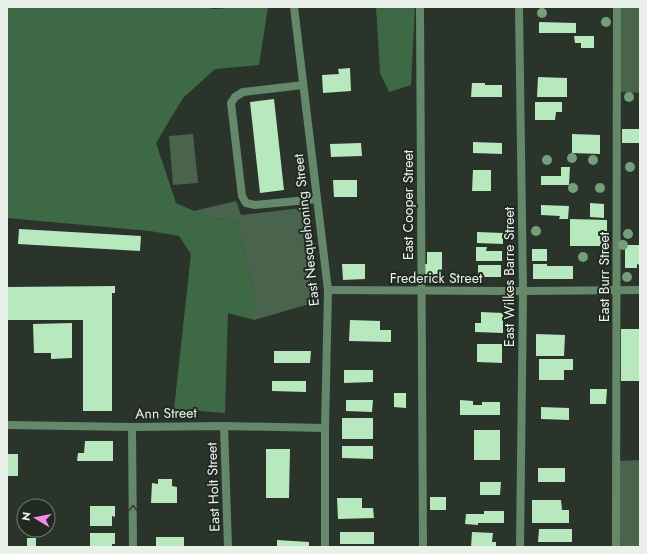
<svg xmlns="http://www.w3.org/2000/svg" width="647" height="554" viewBox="0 0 647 554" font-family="Jost,sans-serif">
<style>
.green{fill:#49634d}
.forest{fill:#3d6945}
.building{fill:#b8e8be}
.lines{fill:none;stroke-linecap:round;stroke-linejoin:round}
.service{stroke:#65886a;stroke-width:8}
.minor{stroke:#65886a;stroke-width:8}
.tree{fill:#749f7a}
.oneway{stroke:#314233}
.labels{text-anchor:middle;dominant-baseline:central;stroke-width:4;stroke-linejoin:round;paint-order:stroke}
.street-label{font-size:14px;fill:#eaf1eb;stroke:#202a21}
</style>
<rect width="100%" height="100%" fill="#2a342b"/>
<g class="green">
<polygon points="619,7 640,7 640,93 620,92"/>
<polygon points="193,134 198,183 173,185 169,136"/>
<polygon points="236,201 241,215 302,208 313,303 254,320 254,291 236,222 208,217 194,211"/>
<polygon points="640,460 640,547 619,547 620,461"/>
</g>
<g class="forest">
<polygon points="7,7 207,7 213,9 245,7 268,7 259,65 215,69 183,98 156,143 176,203 208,217 236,222 254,291 254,320 228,313 225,413 174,409 191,254 179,236 150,231 7,218"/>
<polygon points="376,7 415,7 411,85 389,92 380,73"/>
</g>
<g class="building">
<polygon points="539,22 576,23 576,33 539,33"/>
<polygon points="574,36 594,36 594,48 581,48 581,43 575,43"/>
<polygon points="350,68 351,91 323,93 322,75 339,74 338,69"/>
<polygon points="538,77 567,78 567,97 537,97"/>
<polygon points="472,83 485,83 485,85 502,85 502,97 471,97"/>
<polygon points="274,99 284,190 260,193 250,102"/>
<polygon points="535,102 562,102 562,112 556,112 555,120 535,120"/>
<rect x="622" y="129" width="18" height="14"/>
<polygon points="572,134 600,135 600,154 572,153"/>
<polygon points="473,142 502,143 502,154 473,153"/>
<polygon points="361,143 362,156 331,157 330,144"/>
<polygon points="561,167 570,167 569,185 541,185 541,176 561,176"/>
<polygon points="473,170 491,170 491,191 472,191"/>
<polygon points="333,180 357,180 357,197 334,197"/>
<polygon points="590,203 604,204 604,218 590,217"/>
<polygon points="541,205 569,206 568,219 559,219 560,216 541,215"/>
<polygon points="570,219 607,220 607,246 570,246"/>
<polygon points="19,229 141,236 140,251 18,244"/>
<polygon points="477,232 503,233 503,244 477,243"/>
<polygon points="625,245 640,245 640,265 637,264 637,268 625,268"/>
<polygon points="476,247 487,247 486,251 502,251 502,261 476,261"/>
<rect x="532" y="249" width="15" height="12"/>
<polygon points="427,252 442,252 442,280 440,280 440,282 427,282 427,280 424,280 424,264 427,264"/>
<polygon points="342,264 365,264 365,279 343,280"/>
<polygon points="533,264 547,264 547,266 573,266 573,279 533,279"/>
<rect x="478" y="265" width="23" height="12"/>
<polygon points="115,286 115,293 112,293 112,411 83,411 83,320 7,320 7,287"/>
<polygon points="481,312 503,313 503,333 475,332 475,323 481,323"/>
<polygon points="350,320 380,321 380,330 391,330 391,342 349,341"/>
<polygon points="72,323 72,358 51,359 51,353 34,353 33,324"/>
<polygon points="621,329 640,329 639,381 621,381"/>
<polygon points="536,334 565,335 564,356 536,356"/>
<polygon points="477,344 502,344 502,363 477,362"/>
<polygon points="274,351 311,351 310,363 274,363"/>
<polygon points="539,359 573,359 573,370 564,370 564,380 539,380"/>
<polygon points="344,370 373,370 373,382 344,383"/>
<polygon points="272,381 306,381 306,392 272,391"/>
<polygon points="590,389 607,389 606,404 590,404"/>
<polygon points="394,393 406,393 406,408 394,407"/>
<polygon points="346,400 373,400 372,412 346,411"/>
<polygon points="460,400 473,401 473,405 482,405 482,402 500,402 500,415 460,415"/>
<polygon points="541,407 569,408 569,420 541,419"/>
<rect x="342" y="418" width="31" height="21"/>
<rect x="474" y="430" width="26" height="30"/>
<polygon points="85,441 113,441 113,461 77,461 78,453 84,453"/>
<polygon points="342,446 373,446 373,459 342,458"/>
<polygon points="266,449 290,449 289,498 266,498"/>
<rect x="7" y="454" width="11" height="22"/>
<rect x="538" y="468" width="27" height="14"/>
<polygon points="158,479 172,479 172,486 177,487 177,503 151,503 152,483 158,484"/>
<polygon points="480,482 501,482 500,495 480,495"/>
<rect x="430" y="497" width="16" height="13"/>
<polygon points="337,498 362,498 362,508 373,508 374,518 338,519"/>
<polygon points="532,500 561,500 562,510 569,510 569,523 532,523"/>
<polygon points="90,506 115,506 115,517 112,516 112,526 90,526"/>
<polygon points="484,511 504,511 504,523 478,523 478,525 465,524 466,514 484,514"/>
<polygon points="539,529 572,529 572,542 538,542"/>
<rect x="340" y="532" width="34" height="12"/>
<polygon points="472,532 493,533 492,542 496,542 496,547 471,547"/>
<polygon points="90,533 115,533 115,544 112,544 112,547 90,547"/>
<rect x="156" y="537" width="28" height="10"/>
<rect x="27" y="538" width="9" height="9"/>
<polygon points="277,540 309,542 309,547 277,547"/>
</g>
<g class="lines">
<g class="service">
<polyline points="420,7 423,547"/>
<polyline points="303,85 243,92 235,97 231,103 242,196 246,203 255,205 317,199"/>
<polyline points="224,426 228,547"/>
<polyline points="616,547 617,7"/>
</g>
<g class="minor">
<polyline points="294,7 328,290 325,428 325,547"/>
<polyline points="519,7 523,291 520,547"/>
<polyline points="328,290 523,291 640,290"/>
<polyline points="7,425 132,427 224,426 325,428"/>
<polyline points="132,427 133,547"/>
</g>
</g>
<g class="tree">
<circle cx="542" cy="13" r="5"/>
<circle cx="606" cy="22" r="5"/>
<circle cx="629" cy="97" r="5"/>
<circle cx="572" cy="158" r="5"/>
<circle cx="547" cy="160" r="5"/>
<circle cx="593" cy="160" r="5"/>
<circle cx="630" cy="167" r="5"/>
<circle cx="573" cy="188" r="5"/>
<circle cx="600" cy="188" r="5"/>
<circle cx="536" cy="231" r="5"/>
<circle cx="628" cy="234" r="5"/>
<circle cx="623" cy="245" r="5"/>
<circle cx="583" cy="257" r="5"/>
<circle cx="627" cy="277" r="5"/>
</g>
<defs><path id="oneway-chevron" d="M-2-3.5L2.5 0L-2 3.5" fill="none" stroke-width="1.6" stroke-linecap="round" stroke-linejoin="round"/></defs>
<use class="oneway" href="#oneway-chevron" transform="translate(133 508) rotate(-90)"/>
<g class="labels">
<g class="street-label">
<text transform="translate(408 205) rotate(-90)">East Cooper Street</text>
<text transform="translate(306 230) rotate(-96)">East Nesquehoning Street</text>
<text transform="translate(509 277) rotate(-90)">East Wilkes Barre Street</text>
<text transform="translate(604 277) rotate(-90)">East Burr Street</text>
<text x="436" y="278">Frederick Street</text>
<text transform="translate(166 413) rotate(-1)">Ann Street</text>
<text transform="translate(213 487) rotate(-92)">East Holt Street</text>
</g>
</g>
<rect width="647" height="554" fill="none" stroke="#eaf1eb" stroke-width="16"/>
<g transform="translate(36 518) rotate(280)"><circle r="19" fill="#202a21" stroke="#717a72"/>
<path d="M0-3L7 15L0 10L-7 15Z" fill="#f489f0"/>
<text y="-6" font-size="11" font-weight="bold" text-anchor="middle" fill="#eaf1eb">N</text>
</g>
</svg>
